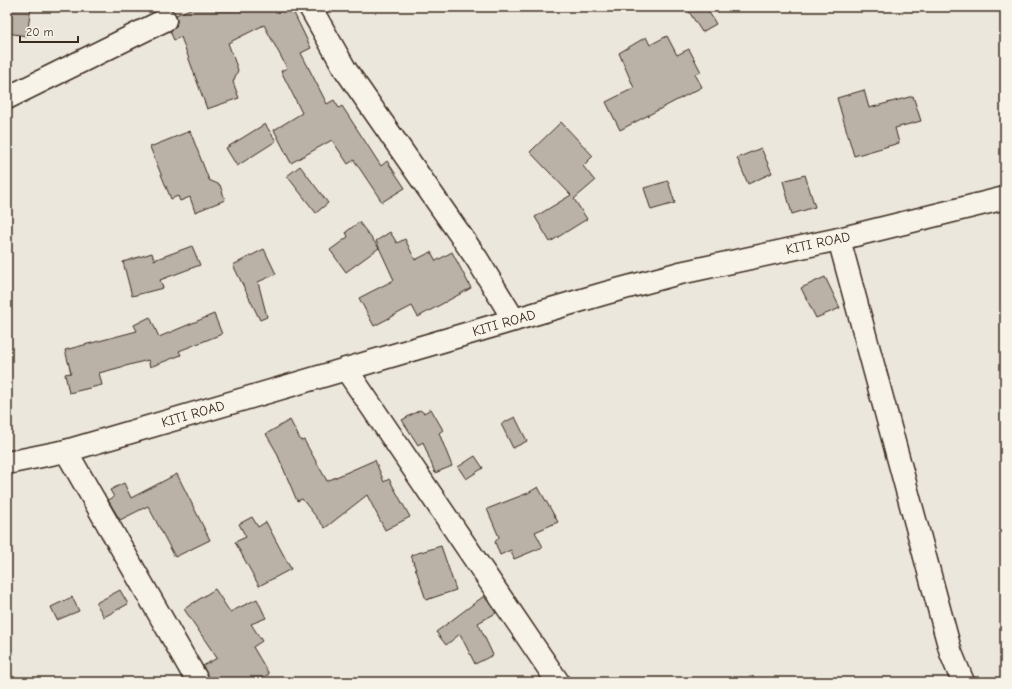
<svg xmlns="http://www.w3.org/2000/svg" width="1012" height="689" viewBox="0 0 1012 689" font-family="'Comic Neue',sans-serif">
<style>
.building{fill:#bab2a7;stroke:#3b2a1e}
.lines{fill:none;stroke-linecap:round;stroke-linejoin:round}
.street-casing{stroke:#3b2a1e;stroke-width:25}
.secondary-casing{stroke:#3b2a1e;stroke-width:25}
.street{stroke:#f7f3e8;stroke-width:22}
.secondary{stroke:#f7f3e8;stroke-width:22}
.labels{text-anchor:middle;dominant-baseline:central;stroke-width:3;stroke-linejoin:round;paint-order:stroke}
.street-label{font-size:14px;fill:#3b2a1e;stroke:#f7f3e8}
</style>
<rect width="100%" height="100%" fill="#ece7dc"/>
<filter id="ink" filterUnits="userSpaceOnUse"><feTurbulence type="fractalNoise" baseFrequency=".025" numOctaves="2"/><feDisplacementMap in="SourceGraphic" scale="8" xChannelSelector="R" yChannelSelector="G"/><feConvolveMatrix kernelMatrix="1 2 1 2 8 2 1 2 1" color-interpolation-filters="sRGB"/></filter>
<g filter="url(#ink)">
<g class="building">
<polygon points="7,7 31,7 27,36 7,33"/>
<polygon points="195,7 291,7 311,48 301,53 327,104 334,100 339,108 342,106 381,166 387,161 405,188 382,202 354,160 348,164 332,140 291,163 274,130 302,113 281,71 287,68 264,25 228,43 238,70 233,82 239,98 207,109 181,37 174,40 170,31 176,27 177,21 176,15"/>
<polygon points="686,7 706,7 716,24 702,32"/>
<polygon points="667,36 677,55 689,49 701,72 695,74 702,87 620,130 606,102 634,88 619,53 646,37 650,45"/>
<polygon points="864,90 869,108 913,96 921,121 895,128 899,143 854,156 837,98"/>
<polygon points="561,122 593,156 583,166 595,181 574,199 587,219 550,242 535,217 571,195 530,152"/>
<polygon points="265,124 276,141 237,166 226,148"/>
<polygon points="190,131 209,180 220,185 225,200 195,212 190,197 180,201 178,196 171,199 150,147"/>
<polygon points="761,148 772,173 748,184 737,158"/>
<polygon points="300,166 328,203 316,213 287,176"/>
<polygon points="805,175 815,207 792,214 783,181"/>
<polygon points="668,181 675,203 651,210 644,188"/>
<polygon points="359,222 379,248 346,272 330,250 348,237 346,232"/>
<polygon points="390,232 397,243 405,239 415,260 431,252 436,261 452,252 471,288 418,317 412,306 374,326 359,298 394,280 376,241"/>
<polygon points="192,246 200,265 160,280 163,288 132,296 123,262 152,253 154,260"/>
<polygon points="264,249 276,274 258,282 267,317 260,320 233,265"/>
<polygon points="825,277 840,308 816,318 801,288"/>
<polygon points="214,314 222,334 179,351 181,355 150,367 148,360 99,373 102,385 69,393 65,374 71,373 65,350 137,331 134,325 150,317 159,337"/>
<polygon points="431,409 443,430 439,433 452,466 435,473 423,442 418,445 402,420 420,410 424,413"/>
<polygon points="515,417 527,441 513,448 501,424"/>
<polygon points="290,420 301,441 304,440 327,481 375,460 384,482 389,479 410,517 385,530 367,495 325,528 302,499 297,501 276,451 266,434"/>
<polygon points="475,456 483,468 466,479 458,467"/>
<polygon points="177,474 210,540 175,557 148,506 120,520 108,500 114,497 110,490 124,483 131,498"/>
<polygon points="538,487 558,522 535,532 543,547 514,559 511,550 500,555 495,542 499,537 487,509 528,493"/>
<polygon points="252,517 258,527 266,522 291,569 259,586 235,542 246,537 239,524"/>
<polygon points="441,546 456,590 426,600 411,555"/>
<polygon points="215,589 230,612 257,599 266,618 251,624 262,641 253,647 269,674 256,682 210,682 203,666 217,658 184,609"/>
<polygon points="120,590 128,604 104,617 96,603"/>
<polygon points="484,596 496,613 478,623 493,655 475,664 460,634 446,645 436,632"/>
<polygon points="72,597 79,611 57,620 51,607"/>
</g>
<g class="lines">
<g class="street-casing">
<g id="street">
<polyline points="310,7 345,69 477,259 514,320"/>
<polyline points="7,98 165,20"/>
<polyline points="839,239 951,653 963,682"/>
<polyline points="346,369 558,682"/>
<polyline points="66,451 198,682"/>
</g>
</g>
<g class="secondary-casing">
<polyline id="secondary" points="7,463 66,451 606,293 680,273 839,239 1005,198"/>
</g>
<use href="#street" class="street"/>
<use href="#secondary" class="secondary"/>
</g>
</g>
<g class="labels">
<g class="street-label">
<text transform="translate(818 243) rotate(-12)">KITI ROAD</text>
<text transform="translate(504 323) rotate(-16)">KITI ROAD</text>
<text transform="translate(193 414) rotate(-16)">KITI ROAD</text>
</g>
</g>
<rect width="1012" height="689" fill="none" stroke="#f7f3e8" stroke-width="24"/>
<rect x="12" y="12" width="988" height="665" fill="none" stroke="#3b2a1e" stroke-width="1.5" filter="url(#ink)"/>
<path d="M20 36v6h58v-6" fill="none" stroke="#3b2a1e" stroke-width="2"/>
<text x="26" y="36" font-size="12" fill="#3b2a1e" stroke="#f7f3e8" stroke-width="3" paint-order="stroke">20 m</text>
</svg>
